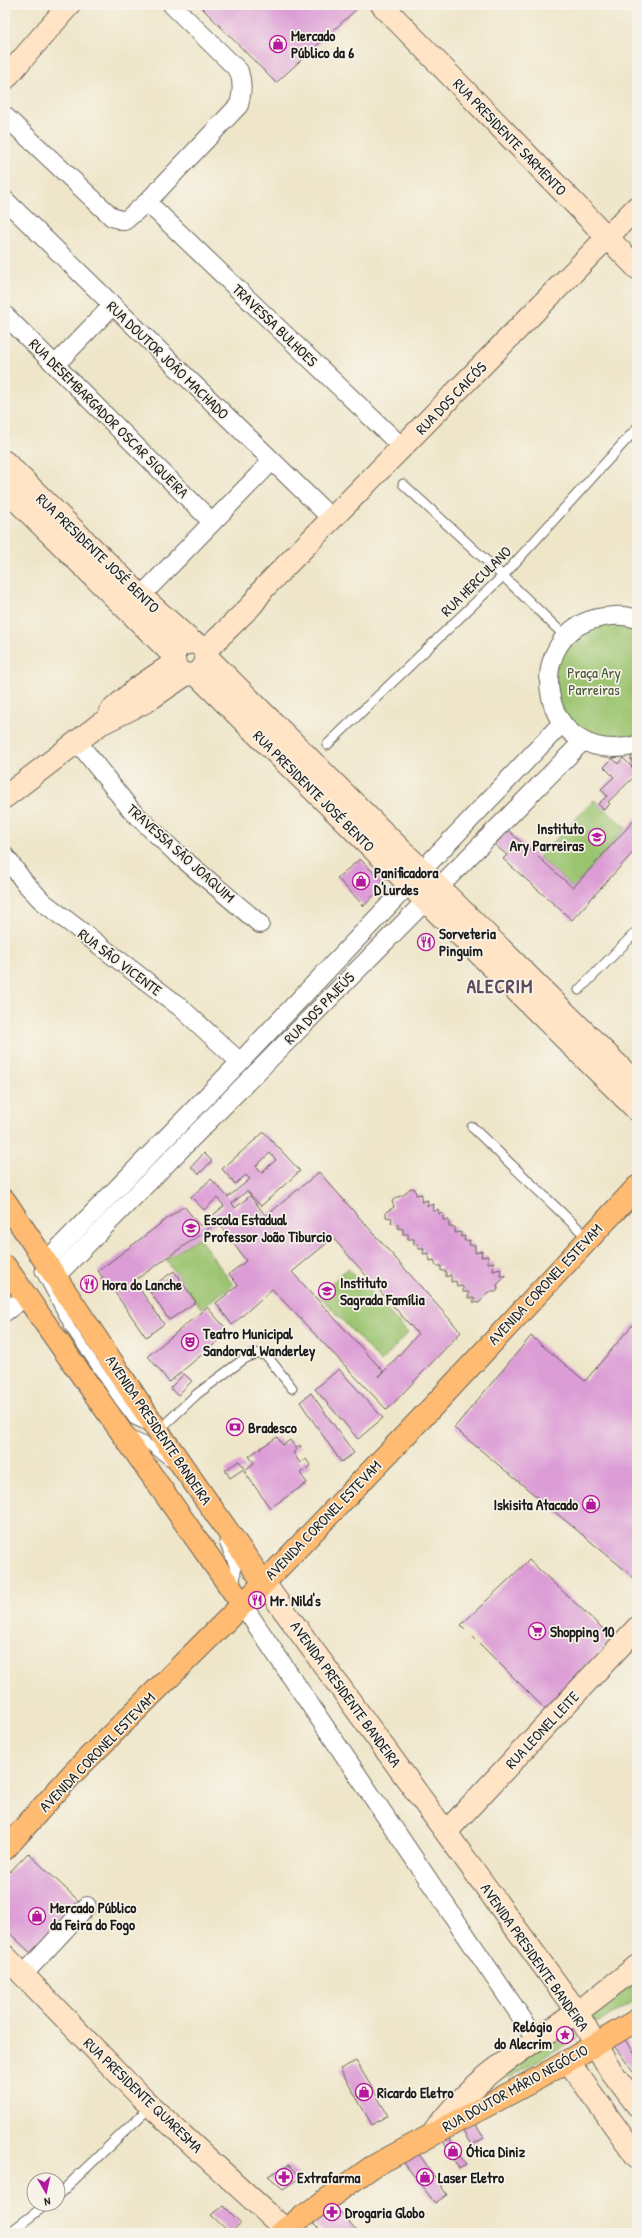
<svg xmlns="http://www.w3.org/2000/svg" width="642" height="2238" viewBox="0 0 642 2238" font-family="'Patrick Hand',sans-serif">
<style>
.green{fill:#9bc470;stroke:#5c7046}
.building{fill:#dc9cd6;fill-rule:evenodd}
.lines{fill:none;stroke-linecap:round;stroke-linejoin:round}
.lane-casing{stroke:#666359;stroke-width:11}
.street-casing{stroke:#666359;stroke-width:20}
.secondary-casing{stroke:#666359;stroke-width:24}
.primary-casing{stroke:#666359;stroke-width:24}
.lane{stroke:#fff;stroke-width:9}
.street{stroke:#fff;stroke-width:18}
.secondary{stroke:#ffe4c6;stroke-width:22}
.primary{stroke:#febb71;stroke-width:22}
.labels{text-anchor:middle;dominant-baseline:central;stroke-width:3.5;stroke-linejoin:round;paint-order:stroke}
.poi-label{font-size:15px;font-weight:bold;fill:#1c1c1c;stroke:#f7f3e8;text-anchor:start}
.street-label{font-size:15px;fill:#1c1c1c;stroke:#f7f3e8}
.park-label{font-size:15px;fill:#485739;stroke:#f7f3e8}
.district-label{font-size:19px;font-weight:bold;letter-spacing:1px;fill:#5f495d;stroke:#f7f3e8}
</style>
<rect width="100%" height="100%" fill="#f7f3e8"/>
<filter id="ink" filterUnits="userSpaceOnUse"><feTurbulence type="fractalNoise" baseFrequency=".025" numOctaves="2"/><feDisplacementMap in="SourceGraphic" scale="8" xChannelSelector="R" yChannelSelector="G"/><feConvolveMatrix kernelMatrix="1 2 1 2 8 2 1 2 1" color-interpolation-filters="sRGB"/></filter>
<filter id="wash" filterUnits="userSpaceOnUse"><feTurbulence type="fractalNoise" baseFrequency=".012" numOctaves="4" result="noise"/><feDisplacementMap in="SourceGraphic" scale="16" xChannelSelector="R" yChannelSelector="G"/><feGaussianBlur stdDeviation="0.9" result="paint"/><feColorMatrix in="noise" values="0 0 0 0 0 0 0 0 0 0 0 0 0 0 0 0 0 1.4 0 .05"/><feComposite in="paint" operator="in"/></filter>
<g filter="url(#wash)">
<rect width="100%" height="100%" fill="#efe6ca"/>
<g class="green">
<polygon points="637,622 637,739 602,744 558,712 553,662 580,627"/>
<polygon points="594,800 626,828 573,888 539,857"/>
<polygon points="198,1237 233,1285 201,1308 166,1260"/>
<polygon points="348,1268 408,1333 381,1362 319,1295"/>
<polygon points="637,1972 637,2000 598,2022 591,2020 586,2010"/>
<polygon points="567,2023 577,2038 511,2077 505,2077 503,2074"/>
</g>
<g id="blocks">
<g class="building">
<polygon points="199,5 361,5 276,83"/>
<polygon points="637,755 637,778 635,776 608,802 610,804 604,810 598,804 607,796 601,789 614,777 604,767 613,758 618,764 623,758 633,768 631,756"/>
<polygon points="637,817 637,848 572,920 503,859 507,855 495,845 508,830 573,888"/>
<polygon points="360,859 385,884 364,906 337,878"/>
<path d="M264 1132 300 1171 261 1206 247 1191 232 1203 235 1208 250 1196 266 1216 319 1172 461 1332 387 1410 272 1289 232 1325 216 1303 238 1285 229 1274 246 1261 218 1222 134 1281 164 1324 146 1337 111 1287 107 1289 101 1279 103 1278 98 1271 184 1206 200 1226 224 1206 217 1198 204 1210 191 1197 211 1179 228 1197 250 1179 246 1175 235 1184 222 1169ZM270 1153 276 1160 262 1172 256 1166ZM333 1238 418 1334 379 1377 383 1371 292 1272Z"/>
<polygon points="204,1153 212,1161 199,1174 191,1167"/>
<polygon points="410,1188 415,1189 416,1195 422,1194 421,1202 428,1200 427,1206 434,1204 433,1212 438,1209 439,1214 443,1213 443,1220 449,1220 449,1227 455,1227 455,1233 461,1232 461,1237 465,1236 464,1241 470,1240 469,1245 475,1245 475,1253 482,1251 481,1257 488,1256 488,1263 494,1262 493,1271 501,1269 500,1276 506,1276 497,1285 498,1289 496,1292 488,1292 479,1303 473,1302 475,1298 468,1298 469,1292 463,1292 463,1286 457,1287 456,1281 451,1282 451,1275 446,1277 446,1271 441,1271 441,1266 436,1266 434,1260 430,1261 428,1253 423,1254 424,1249 419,1249 418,1244 414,1245 414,1239 408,1239 408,1234 403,1234 403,1229 398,1228 398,1224 391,1223 392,1218 386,1217 386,1212 394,1207 392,1201 397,1197 404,1195"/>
<polygon points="174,1271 196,1302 169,1320 148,1289"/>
<polygon points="207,1307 229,1332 169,1382 148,1356"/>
<polygon points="634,1323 637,1325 637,1580 454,1428 531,1336 585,1381"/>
<polygon points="339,1369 383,1418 358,1439 315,1389"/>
<polygon points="184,1374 192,1381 178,1395 170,1388"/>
<polygon points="311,1393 354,1453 341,1462 300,1402"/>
<polygon points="277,1437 283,1445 290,1440 296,1448 300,1445 301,1447 293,1452 300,1463 306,1459 311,1466 300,1473 307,1483 270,1508 244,1471 254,1463 249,1456"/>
<polygon points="239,1461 245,1468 230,1478 225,1470"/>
<polygon points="529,1560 613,1638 545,1709 461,1625"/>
<polygon points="28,1853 81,1903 32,1954 5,1929 5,1877"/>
<polygon points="622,2036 637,2056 637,2069 633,2071 611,2042"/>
<polygon points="356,2061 388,2115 372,2125 340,2069"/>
<polygon points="472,2119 484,2138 471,2145 460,2126"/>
<polygon points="446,2134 466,2165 459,2169 441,2137"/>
<polygon points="417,2151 447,2195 435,2203 401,2159"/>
<polygon points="289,2165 300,2178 283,2189 268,2176"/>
<polygon points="334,2205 359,2233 325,2233 314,2225 315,2219"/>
<polygon points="224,2206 241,2223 230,2233 211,2215"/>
</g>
</g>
</g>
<g filter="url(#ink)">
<use href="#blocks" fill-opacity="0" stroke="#666359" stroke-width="1"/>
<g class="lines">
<g class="lane-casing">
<g id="lane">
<polyline points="403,484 503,576 566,637"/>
<polyline points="327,745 503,576 637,428"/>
<polyline points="579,990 637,931"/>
<polyline points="472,1127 588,1238"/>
<polyline points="40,1271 71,1329 119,1400 134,1420 158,1431 197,1394 244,1359 256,1353 267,1356 292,1388"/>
<polyline points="131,1436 145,1442 168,1460"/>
<polyline points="224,1542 236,1570 235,1587"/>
<polyline points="58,2195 151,2106"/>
<polyline points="9,2233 47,2204"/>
</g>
</g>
<g class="street-casing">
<g id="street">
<path d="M5 116 112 217 124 221 127 219 147 202 239 105C242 93 243 84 239 71L172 5"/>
<polyline points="5,200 332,519"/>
<polyline points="147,202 402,447"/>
<polyline points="5,315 212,522"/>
<polyline points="55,365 112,306"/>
<polyline points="141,596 272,461"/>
<path d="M637 619C627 615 615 615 604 617 518 629 536 770 637 745"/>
<polyline points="77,741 131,810 175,852 260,924"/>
<polyline points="5,856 25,883 43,902 180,1007 240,1062"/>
<polyline points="46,1261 240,1062 562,723"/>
<polyline points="56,1276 583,741"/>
<polyline points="5,1312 27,1296"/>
<polyline points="242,1604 536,2039"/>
<polyline points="23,1975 87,1906"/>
</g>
</g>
<g class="secondary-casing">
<g id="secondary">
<polyline points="382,5 637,268"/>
<polyline points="5,79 69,5"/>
<path d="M5 462 141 596 192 642C222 651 198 690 176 668L173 655 180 645 192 642"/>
<polyline points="5,489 173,655"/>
<polyline points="205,651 252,605 264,588 637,207"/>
<polyline points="206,656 637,1084"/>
<polyline points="196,674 637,1110"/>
<polyline points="110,712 137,688 174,663"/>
<polyline points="5,797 100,724 147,701 185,675"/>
<polyline points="264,1583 577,2012 609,2068 637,2105"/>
<polyline points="447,1831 637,1628"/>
<polyline points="5,1956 144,2100 289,2233"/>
<polyline points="568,2061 637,2157"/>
<path d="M434 2132C469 2081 526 2047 576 2013 597 1998 617 1982 637 1966"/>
</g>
</g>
<g class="primary-casing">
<g id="primary">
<polyline points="5,1201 158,1431 264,1583"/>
<polyline points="5,1266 242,1604"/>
<polyline points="5,1849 74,1772 264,1583 437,1402 637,1187"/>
<polyline points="280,2233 372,2167 544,2075 637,2020"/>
</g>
</g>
<use href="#lane" class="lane"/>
<use href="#street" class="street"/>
<use href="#secondary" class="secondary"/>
<use href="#primary" class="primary"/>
</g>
</g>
<defs>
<g id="shop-ring" transform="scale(0.9)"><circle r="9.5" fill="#f7f3e8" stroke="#b5179e" stroke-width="1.5"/><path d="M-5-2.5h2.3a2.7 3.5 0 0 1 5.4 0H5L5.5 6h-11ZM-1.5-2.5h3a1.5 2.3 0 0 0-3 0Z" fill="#b5179e"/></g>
<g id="school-ring" transform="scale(0.9)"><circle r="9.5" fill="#f7f3e8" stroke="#b5179e" stroke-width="1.5"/><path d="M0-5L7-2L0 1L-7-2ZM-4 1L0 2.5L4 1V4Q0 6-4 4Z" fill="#b5179e"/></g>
<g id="restaurant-ring" transform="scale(0.9)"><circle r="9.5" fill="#f7f3e8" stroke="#b5179e" stroke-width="1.5"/><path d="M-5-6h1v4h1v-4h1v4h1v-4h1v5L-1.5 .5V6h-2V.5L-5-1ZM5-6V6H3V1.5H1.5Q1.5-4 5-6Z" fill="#b5179e"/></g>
<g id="theatre-ring" transform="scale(0.9)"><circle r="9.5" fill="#f7f3e8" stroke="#b5179e" stroke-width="1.5"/><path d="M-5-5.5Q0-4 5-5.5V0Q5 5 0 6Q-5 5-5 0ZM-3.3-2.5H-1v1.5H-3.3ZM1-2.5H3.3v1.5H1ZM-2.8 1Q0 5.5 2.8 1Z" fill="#b5179e"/></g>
<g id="bank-ring" transform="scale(0.9)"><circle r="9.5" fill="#f7f3e8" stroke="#b5179e" stroke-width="1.5"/><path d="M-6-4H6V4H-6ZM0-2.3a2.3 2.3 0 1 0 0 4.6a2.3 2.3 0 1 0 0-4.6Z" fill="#b5179e"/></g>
<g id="supermarket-ring" transform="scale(0.9)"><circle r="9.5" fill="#f7f3e8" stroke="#b5179e" stroke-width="1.5"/><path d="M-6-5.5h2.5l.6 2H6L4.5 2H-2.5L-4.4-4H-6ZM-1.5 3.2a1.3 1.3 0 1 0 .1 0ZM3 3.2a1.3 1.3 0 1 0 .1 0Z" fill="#b5179e"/></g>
<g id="sight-ring" transform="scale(0.9)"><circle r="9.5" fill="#f7f3e8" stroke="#b5179e" stroke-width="1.5"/><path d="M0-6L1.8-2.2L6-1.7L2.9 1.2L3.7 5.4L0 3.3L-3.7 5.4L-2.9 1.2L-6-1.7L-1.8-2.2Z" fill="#b5179e"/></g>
<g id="pharmacy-ring" transform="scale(0.9)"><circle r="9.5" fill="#f7f3e8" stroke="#b5179e" stroke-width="1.5"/><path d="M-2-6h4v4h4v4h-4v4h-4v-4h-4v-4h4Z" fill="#b5179e"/></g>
</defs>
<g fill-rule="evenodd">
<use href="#shop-ring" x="278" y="44"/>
<use href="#school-ring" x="597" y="837"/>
<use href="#shop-ring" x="361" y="881"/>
<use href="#restaurant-ring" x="426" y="942"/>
<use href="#school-ring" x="191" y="1228"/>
<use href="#restaurant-ring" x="89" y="1284"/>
<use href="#school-ring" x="327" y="1291"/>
<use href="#theatre-ring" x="190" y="1342"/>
<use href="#bank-ring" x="235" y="1427"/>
<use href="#shop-ring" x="591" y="1504"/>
<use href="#restaurant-ring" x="257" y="1600"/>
<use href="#supermarket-ring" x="537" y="1631"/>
<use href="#shop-ring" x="37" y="1916"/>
<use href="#sight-ring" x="565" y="2035"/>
<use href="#shop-ring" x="364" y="2092"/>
<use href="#shop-ring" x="453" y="2151"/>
<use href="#pharmacy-ring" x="284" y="2177"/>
<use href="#shop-ring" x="425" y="2177"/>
<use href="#pharmacy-ring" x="332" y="2212"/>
</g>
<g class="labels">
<g class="poi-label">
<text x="291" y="35">Mercado<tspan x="291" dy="17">Público da 6</tspan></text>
<text x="584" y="828" text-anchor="end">Instituto<tspan x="584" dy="17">Ary Parreiras</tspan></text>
<text x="374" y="872">Panificadora<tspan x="374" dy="17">D'Lurdes</tspan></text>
<text x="439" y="933">Sorveteria<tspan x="439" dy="17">Pinguim</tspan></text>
<text x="204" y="1219">Escola Estadual<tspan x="204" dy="17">Professor João Tiburcio</tspan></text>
<text x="340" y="1282">Instituto<tspan x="340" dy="17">Sagrada Família</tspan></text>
<text x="102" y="1284">Hora do Lanche</text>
<text x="203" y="1333">Teatro Municipal<tspan x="203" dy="17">Sandorval Wanderley</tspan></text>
<text x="248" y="1427">Bradesco</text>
<text x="578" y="1504" text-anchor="end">Iskisita Atacado</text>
<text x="270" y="1600">Mr. Nild's</text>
<text x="550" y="1631">Shopping 10</text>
<text x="50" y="1907">Mercado Público<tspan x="50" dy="17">da Feira do Fogo</tspan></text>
<text x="552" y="2026" text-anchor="end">Relógio<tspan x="552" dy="17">do Alecrim</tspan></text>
<text x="377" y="2092">Ricardo Eletro</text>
<text x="466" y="2151">Ótica Diniz</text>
<text x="297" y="2177">Extrafarma</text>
<text x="438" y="2177">Laser Eletro</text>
<text x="345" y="2212">Drogaria Globo</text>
</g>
<g class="street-label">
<text transform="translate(510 137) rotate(46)">RUA PRESIDENTE SARMENTO</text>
<text transform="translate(275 325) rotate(44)">TRAVESSA BULHOES</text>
<text transform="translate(168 360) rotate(44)">RUA DOUTOR JOÂO MACHADO</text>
<text transform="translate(451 398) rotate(-46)">RUA DOS CAICÓS</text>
<text transform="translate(109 418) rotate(45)">RUA DESEMBARGADOR OSCAR SIQUEIRA</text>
<text transform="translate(98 553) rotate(44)">RUA PRESIDENTE JOSÉ BENTO</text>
<text transform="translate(476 581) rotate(-45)">RUA HERCULANO</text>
<text transform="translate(314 791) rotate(45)">RUA PRESIDENTE JOSÉ BENTO</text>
<text transform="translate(181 853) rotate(42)">TRAVESSA SÃO JOAQUIM</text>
<text transform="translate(120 962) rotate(37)">RUA SÃO VICENTE</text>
<text transform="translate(319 1008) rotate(-46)">RUA DOS PAJEÚS</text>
<text transform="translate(545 1284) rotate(-47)">AVENIDA CORONEL ESTEVAM</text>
<text transform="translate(159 1430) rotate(56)">AVENIDA PRESIDENTE BANDEIRA</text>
<text transform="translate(323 1520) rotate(-46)">AVENIDA CORONEL ESTEVAM</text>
<text transform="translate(346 1694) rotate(54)">AVENIDA PRESIDENTE BANDEIRA</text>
<text transform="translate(542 1730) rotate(-47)">RUA LEONEL LEITE</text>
<text transform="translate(97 1752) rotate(-46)">AVENIDA CORONEL ESTEVAM</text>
<text transform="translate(535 1957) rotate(55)">AVENIDA PRESIDENTE BANDEIRA</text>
<text transform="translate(515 2088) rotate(-29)">RUA DOUTOR MÁRIO NEGÓCIO</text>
<text transform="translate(143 2095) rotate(44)">RUA PRESIDENTE QUARESMA</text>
</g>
<g class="park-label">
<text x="594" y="672">Praça Ary<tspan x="594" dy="17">Parreiras</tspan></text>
</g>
<g class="district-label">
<text x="500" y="986">ALECRIM</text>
</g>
</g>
<rect width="642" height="2238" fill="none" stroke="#f7f3e8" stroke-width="20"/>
<g transform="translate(46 2192) rotate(171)"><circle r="19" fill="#f7f3e8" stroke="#9f9d96"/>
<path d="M0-3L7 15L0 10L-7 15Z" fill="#b5179e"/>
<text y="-6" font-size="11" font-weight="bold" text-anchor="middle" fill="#1c1c1c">N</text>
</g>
</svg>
